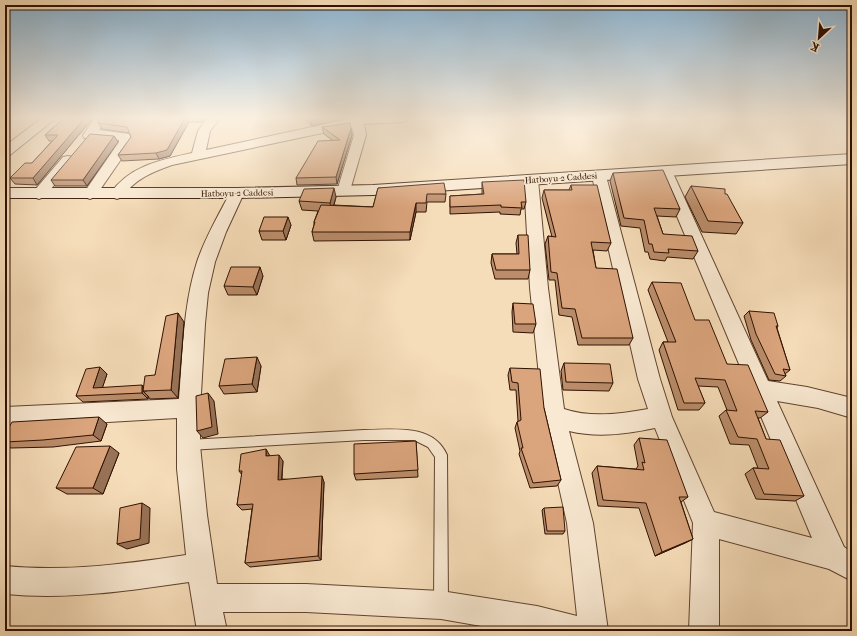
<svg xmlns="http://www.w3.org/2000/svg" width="857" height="636" viewBox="0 0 857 636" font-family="'IM FELL French Canon',serif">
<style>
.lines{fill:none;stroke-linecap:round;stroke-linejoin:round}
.lane-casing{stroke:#61442f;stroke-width:2}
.street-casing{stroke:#61442f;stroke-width:2}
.secondary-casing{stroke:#2f1101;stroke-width:2}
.lane{fill:#f9e9d2;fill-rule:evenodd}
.street{fill:#f9e9d2;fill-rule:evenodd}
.secondary{fill:#f9e9d2;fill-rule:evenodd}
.wall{fill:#bb8d6b;stroke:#2f1101}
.shaded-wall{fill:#997357;stroke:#2f1101}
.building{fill:#daa47c;stroke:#2f1101}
.labels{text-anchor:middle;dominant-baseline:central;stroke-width:3.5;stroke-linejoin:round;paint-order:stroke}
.far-street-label{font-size:9px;fill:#2f1101;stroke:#f9e9d2}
</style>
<rect width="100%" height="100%" fill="#f6ddb9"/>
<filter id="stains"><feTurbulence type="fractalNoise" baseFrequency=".005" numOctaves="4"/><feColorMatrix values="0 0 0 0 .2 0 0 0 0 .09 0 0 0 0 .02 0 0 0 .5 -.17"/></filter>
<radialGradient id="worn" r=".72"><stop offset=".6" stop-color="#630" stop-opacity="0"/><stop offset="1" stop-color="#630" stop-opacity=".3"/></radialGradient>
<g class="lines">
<g class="lane-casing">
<path id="lane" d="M364 430C393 430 433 423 447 455L448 603 446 608 441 610 436 608 434 603 435 457 428 447 414 440H364L188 450 184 449 183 445 184 441 188 440Z"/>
</g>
<g class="street-casing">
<g id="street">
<polygon points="42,118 56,118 10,155 5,156 5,146"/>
<polygon points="95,118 107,118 99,130 129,134 133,142 95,197 90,199 85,197 83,194 119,142 119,140 84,138 83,135"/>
<path d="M207 118H220L210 131 206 150 354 118H408L406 121 402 122 363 124 365 128 366 135 349 194 344 195 339 194 337 191 354 135 352 128H346L172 165C152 172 135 179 122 197L117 199 112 197 110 194C129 166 160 160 192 153L198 131Z"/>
<polygon points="68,156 73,157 75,160 73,163 44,197 39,199 34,197 32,194 34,191 63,157"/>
<path d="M665 167 670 168 672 171 768 381 807 387 852 398V418L818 408 777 401 844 547 852 552V581L829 569 719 539V631H689L693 523 655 428C626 434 598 438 569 431L593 523 608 631H510L441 619 306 612H223L227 631H197L189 582C128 591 67 600 5 594V566C66 572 125 564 186 555L177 469V418L5 428V407L179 399C183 353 183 306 197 262 205 238 218 216 230 193L232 190 237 188 242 190 244 193 226 232 215 262 208 293 205 324 200 411V445L207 515 217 584H306L441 591 537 606 577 616 567 523 543 415 530 288 524 180 526 177 531 176 536 177 538 180 548 288 564 409C591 418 620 414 648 409L638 379 592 176 594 173 599 172 604 173 606 176 660 379 672 417 714 512 812 538 658 171 660 168Z"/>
</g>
</g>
<g class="secondary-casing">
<polygon id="secondary" points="852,154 852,164 373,195 237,198 5,198 5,188 237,188 373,185"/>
</g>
<use href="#lane" class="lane"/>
<use href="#street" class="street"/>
<use href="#secondary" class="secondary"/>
</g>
<g class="wall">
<polygon points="64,118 93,118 37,185 15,184 10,178 32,163 52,141 49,141 45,135"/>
<polygon points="101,118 205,118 202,122 189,122 170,156 159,159 122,161 118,155 131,137 130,133 102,129 98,123"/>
<polygon points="303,118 338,118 338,120 312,126"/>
<polygon points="322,127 352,135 337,184 297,185 296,178 332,140 324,134"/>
<polygon points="114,136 118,142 87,186 55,186 51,180"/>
<polygon points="613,173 680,209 676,217 657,216 663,234 698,251 693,259 667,257 665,261 650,259 648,252 645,252 640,228 621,226 610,181"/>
<polygon points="482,182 526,202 524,209 521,209 520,215 500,214 500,212 450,214 450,196 482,194"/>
<polygon points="571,185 611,243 607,251 593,250 596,268 633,338 629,345 578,345 572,317 559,315 555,280 549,280 545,244 548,236 552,237 542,198 544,190 569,190"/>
<polygon points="691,186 725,194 743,223 736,234 702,232 685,197"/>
<polygon points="378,188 446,194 445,202 427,202 426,212 416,212 410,240 314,241 312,232 314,225 314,222 318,211 302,210 299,201 336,197 334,205 373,207"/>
<polygon points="291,225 286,240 262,240 259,231"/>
<polygon points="518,235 530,270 528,279 495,279 491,263 492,254 517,254 516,243"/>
<polygon points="263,276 257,295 228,295 224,286"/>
<polygon points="652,282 695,320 727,364 768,412 760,418 758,418 766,439 804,496 795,501 756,499 745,474 753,468 758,468 749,445 730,444 719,416 726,410 727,410 718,387 698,386 705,403 699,410 678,410 659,350 663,342 668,342 648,290"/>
<polygon points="513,303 536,324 533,333 513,332 512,312"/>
<polygon points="749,311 778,326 777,328 790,370 785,374 786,376 780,381 769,380 751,340 744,316"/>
<polygon points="184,322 178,398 150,399 148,396 148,399 83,402 76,396 100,367 107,374 102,388 144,387 155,375"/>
<polygon points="564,363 613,383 609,391 563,390 561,371"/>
<polygon points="261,366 257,392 224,394 219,386"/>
<polygon points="510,368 544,408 561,480 557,486 530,488 519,454 520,451 515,428 517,422 518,421 516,390 510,390 508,375"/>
<polygon points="107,424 101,441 53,447 11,448 5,445 5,434"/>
<polygon points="639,438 688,497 681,502 693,539 685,543 655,556 639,508 598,506 592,473 597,466 636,469 638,466 634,445"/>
<polygon points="416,441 418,477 356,480 354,474"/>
<polygon points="119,453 103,494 67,494 56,488"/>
<polygon points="270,456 283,461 282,479 324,482 321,560 250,567 245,563 252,509 242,510 237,505 242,475 239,471"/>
<polygon points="544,508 565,531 563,534 545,534 542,510"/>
</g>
<g class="shaded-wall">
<polygon points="85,118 93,118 37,185 33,178"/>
<polygon points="185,118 187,118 189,122 170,156 159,159 156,153"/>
<polygon points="200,118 205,118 202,122"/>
<polygon points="338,118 338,120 312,126 311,119"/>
<polygon points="351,128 352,135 337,184 336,177"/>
<polygon points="114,136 118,142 87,186 83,180"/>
<polygon points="334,188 336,197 332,211 330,203"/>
<polygon points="416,203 416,212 410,240 410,232"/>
<polygon points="288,217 291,225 286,240 283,231"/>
<polygon points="260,267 263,276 257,295 253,287"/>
<polygon points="178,313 184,322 178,398 171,390"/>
<polygon points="257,357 261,366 257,392 252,384"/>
<polygon points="100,367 107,374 100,395 93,388"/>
<polygon points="142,385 147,391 143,391 148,396 148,399 142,393"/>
<polygon points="208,393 214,401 218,434 203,438 197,431"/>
<polygon points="99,417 107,424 101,441 93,435"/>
<polygon points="110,446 119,453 103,494 93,488"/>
<polygon points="266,449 270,456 266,456"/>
<polygon points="279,455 283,461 281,485 278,480"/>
<polygon points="322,476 324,482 321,560 318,556"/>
<polygon points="142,503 150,508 149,543 127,549 117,544"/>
<polygon points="693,539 685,543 655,556 662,552"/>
</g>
<g class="building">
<polygon points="64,118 85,118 33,178 10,178 25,163 32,163 58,135 45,135"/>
<polygon points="101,118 185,118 167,150 156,153 118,155 131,137 127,127 98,123"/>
<polygon points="350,123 351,128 336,177 296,178 318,141 340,140 322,127"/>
<polygon points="90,134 114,136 83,180 51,180"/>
<polygon points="663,170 680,209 654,208 663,234 692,236 698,251 668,249 669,253 654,252 652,244 649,244 644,220 624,218 613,173"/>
<polygon points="524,180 526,202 521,202 522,208 501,207 501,205 450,207 450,196 484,194 482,182"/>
<polygon points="444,183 446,194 427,194 426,203 416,203 410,232 312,232 315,222 314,222 321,205 373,207 378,188"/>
<polygon points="571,185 597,185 611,243 591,242 596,268 617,269 633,338 582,338 575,309 562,308 557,273 551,272 548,236 556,237 544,190 572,190"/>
<polygon points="691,186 725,189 725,194 727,194 743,223 708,221"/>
<polygon points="334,188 330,203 299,201 304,189"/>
<polygon points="264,217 288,217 283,231 259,231"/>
<polygon points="518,235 528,235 530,270 496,270 492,254 519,254"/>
<polygon points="231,267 260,267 253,287 224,286"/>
<polygon points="652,282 681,283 695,320 709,320 727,364 748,365 768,412 755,411 766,439 780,440 804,496 764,494 753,468 769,469 757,439 738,437 726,410 737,411 725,380 695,378 705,403 684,403 663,342 676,342"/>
<polygon points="513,303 533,304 536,324 515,324"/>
<polygon points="749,311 774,313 778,326 776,326 790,370 783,369 786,376 775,374 756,334"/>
<polygon points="178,313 171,390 143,391 145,376 155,375 166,316"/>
<polygon points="257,357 252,384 219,386 225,359"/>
<polygon points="564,363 610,364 613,383 566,382"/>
<polygon points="100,367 93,388 142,385 142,393 76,396 86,369"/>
<polygon points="510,368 540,369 544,408 561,480 533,483 521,448 523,448 517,422 521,420 518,383 512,382"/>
<polygon points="208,393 212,427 197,431 196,396"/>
<polygon points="99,417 93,435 43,440 5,442 5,434 12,422"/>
<polygon points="639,438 667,440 688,497 679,497 693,539 662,552 646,503 603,500 597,466 644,470 642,462 645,463"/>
<polygon points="416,441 418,470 354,474 354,444"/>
<polygon points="110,446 93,488 56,488 76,447"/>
<polygon points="266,449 266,456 279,455 278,480 322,476 318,556 245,563 253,504 237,505 242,471 239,471 241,454"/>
<polygon points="142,503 140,539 117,544 120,508"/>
<polygon points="563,507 565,531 547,531 544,508"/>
</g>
<linearGradient id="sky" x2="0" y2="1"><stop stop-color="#8bb6d6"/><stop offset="0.57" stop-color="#fbf0e0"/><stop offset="1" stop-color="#fbf0e0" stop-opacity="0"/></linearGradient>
<rect width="857" height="207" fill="url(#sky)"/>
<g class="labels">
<g class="far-street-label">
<text transform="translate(561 178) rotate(-4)">Hatboyu-2 Caddesi</text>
<text transform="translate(237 193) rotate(-1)">Hatboyu-2 Caddesi</text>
</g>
</g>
<rect width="857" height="636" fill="none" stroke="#f6ddb9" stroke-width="20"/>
<rect x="6" y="6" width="845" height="624" fill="none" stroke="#2f1101" stroke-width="2"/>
<rect x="10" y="10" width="837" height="616" fill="none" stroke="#2f1101"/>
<g transform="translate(819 38) rotate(206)" stroke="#f9e9d2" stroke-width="3" paint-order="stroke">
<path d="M0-3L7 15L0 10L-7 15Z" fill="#2f1101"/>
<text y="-6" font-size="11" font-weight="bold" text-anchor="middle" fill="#2f1101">K</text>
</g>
<rect width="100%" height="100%" filter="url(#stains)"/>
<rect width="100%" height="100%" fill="url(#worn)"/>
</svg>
